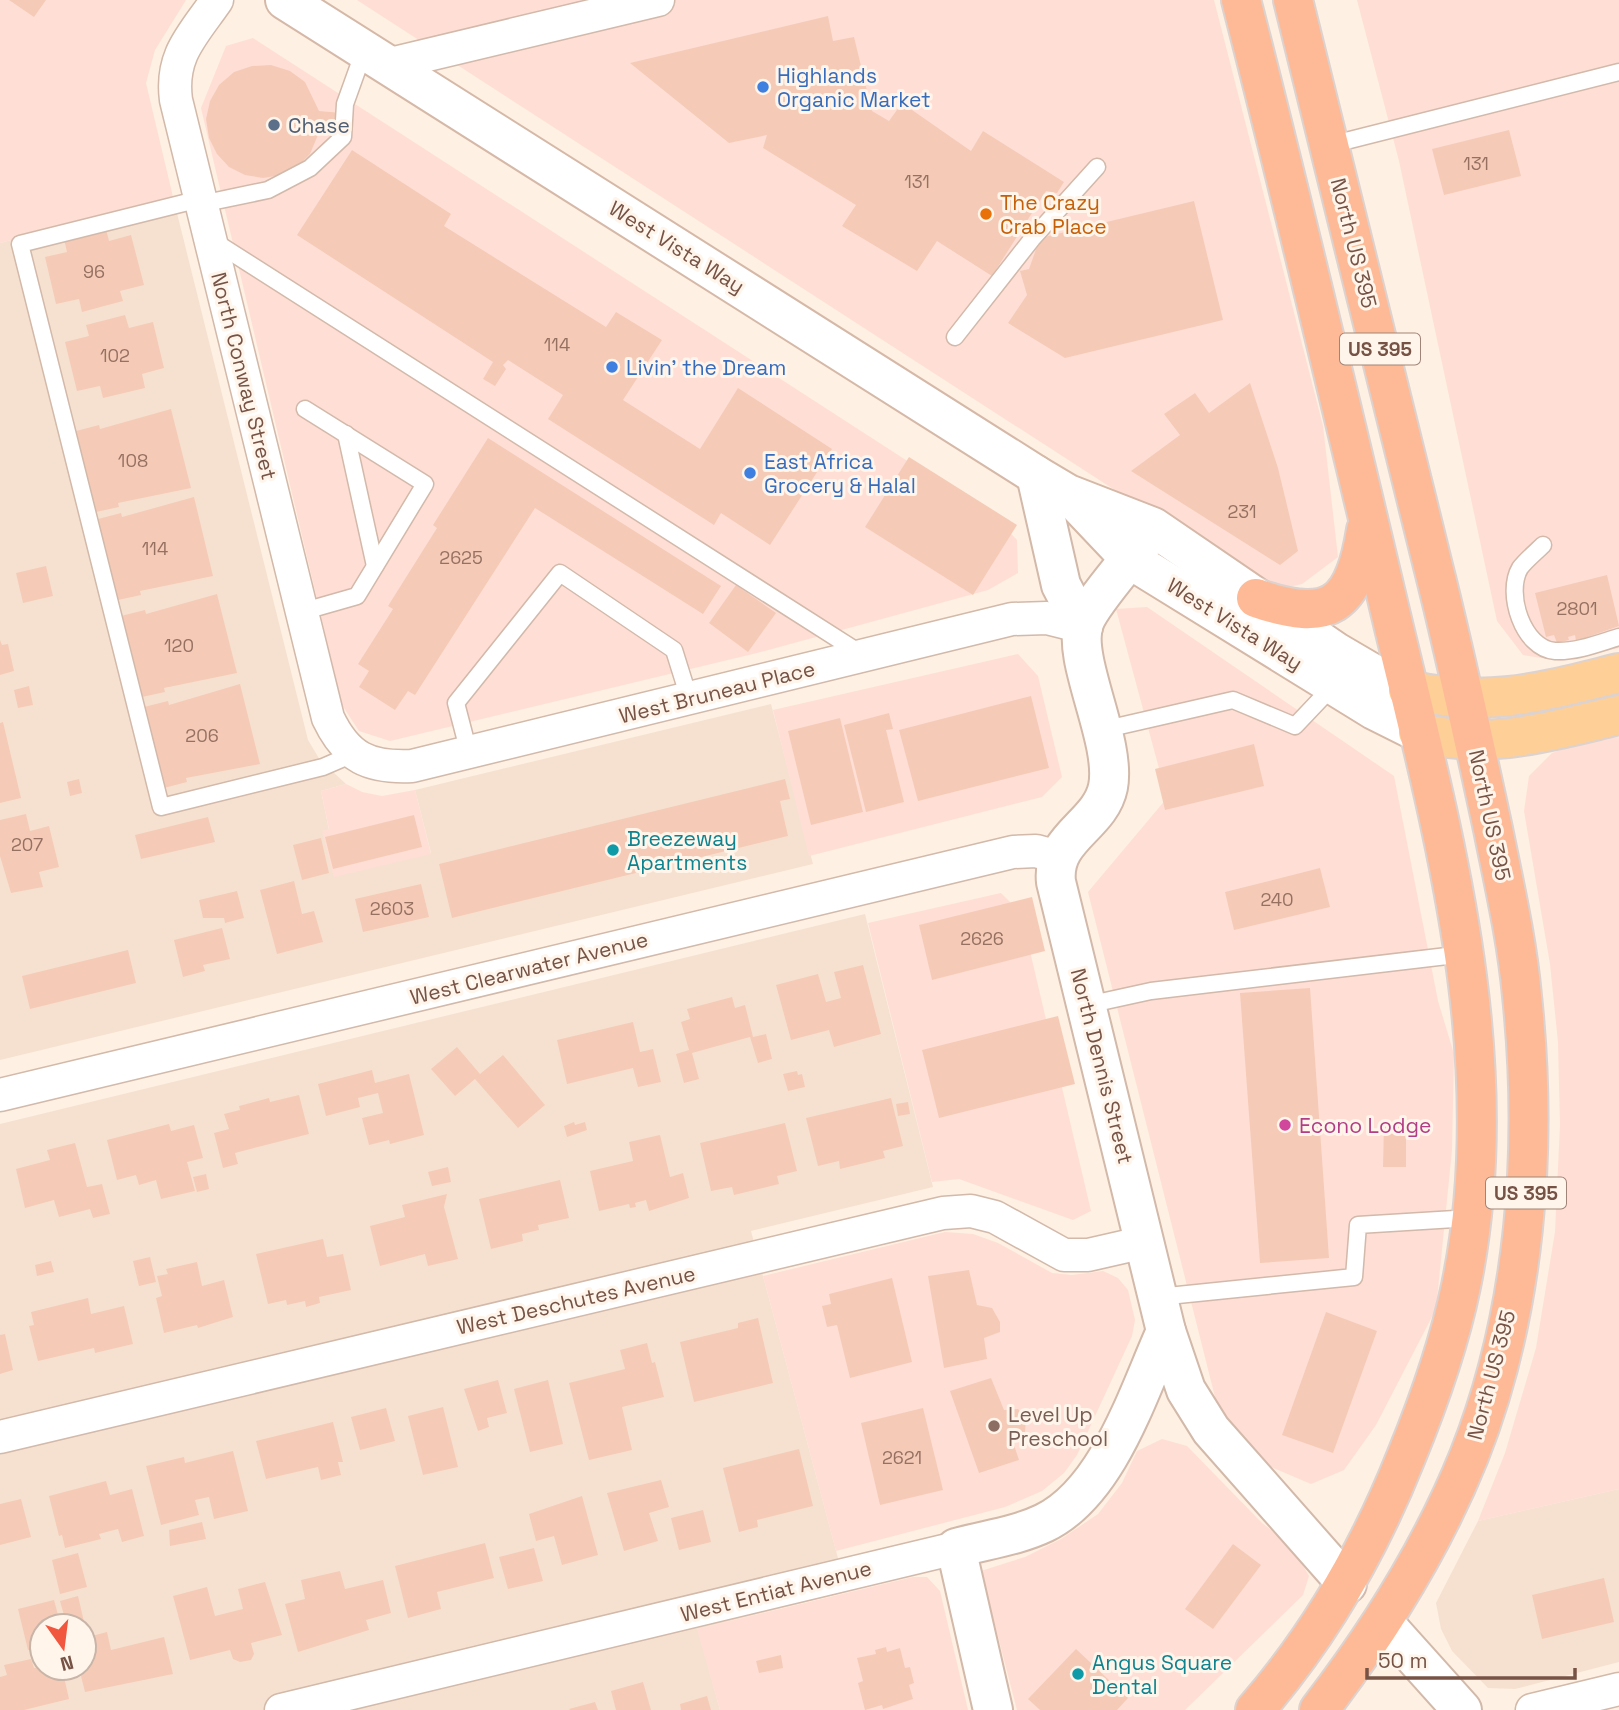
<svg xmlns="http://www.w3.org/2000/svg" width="1619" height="1710" viewBox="0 0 1619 1710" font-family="'Space Grotesk',sans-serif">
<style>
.residential{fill:#f6e1d0;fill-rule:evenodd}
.commercial{fill:#ffded5}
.building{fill:#f5cbb7}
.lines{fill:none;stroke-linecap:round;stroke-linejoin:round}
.service-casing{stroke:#d2b9aa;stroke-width:19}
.minor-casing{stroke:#d2b9aa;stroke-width:35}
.tertiary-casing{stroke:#d2b9aa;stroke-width:42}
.secondary-casing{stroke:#d5b8a7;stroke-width:42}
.primary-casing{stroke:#dcd2cf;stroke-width:42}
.trunk-casing{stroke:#dcd2cf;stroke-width:42}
.service{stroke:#fff;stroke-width:16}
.minor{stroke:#fff;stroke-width:32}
.tertiary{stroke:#fff;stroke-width:38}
.secondary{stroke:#fff;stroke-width:38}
.primary{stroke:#ffcf98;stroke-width:38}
.trunk{stroke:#feba96;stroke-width:38}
.shop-dot{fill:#3f7fe0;stroke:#fff5ea;stroke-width:2.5}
.service-dot{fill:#5c6f8a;stroke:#fff5ea;stroke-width:2.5}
.food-dot{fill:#e8710a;stroke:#fff5ea;stroke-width:2.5}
.culture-dot{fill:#0f9aa8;stroke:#fff5ea;stroke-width:2.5}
.hotel-dot{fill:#d1479c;stroke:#fff5ea;stroke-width:2.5}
.education-dot{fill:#8d6e63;stroke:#fff5ea;stroke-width:2.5}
.labels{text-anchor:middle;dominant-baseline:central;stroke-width:6;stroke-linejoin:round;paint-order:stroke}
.number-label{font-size:18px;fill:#967162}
.shield{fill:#fff5ea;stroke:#a08477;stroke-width:2}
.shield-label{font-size:19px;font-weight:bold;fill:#775346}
.shop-label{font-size:21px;fill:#366cbe;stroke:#fff5ea;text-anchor:start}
.service-label{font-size:21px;fill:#4e5e75;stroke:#fff5ea;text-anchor:start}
.food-label{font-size:21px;fill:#c56008;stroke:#fff5ea;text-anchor:start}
.street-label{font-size:21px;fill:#775346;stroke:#fff5ea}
.culture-label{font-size:21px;fill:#0d838f;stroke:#fff5ea;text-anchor:start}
.hotel-label{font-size:21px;fill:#b23c85;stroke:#fff5ea;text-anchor:start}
.education-label{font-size:21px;fill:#785e54;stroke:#fff5ea;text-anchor:start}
</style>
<rect width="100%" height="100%" fill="#fef0e2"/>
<g class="residential">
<polygon points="173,197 308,740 320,760 346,784 321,791 329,830 323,831 431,853 415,790 771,704 813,864 0,1060 0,243"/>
<path d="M865 914 933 1187 751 1231 847 1592 698 1629 720 1710H0V1124ZM42 1626H84V1668H42Z"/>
<polygon points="1619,1489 1619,1662 1515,1689 1488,1688 1452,1651 1441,1629 1436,1603 1478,1521"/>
</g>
<g class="commercial">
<polygon points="0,0 186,0 155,50 146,83 173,197 0,243"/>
<polygon points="357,0 1214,0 1323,426 1338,557 1302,584 1271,591"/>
<polygon points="1357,0 1619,0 1619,648 1561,661 1523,655 1497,621 1399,161"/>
<polygon points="253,38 997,519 1017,540 1018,573 988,590 757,653 390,741 359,731 342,705 201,108 226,46"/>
<polygon points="1147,607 1394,776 1438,1001 1454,1054 1452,1150 1436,1309 1376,1425 1344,1470 1311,1484 1257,1461 1216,1401 1088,892 1167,798 1116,609"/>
<polygon points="1018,654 1038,676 1062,777 1042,797 809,856 773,710"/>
<polygon points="1619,737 1619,1489 1478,1521 1505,1453 1536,1348 1555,1232 1560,1125 1558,1042 1550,964 1524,811 1529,776 1552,753 1586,741"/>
<polygon points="346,784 362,792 382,796 415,790 431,854 334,877 322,831 329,829 321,791"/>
<polygon points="1001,893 1021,913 1091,1211 1073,1220 959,1179 932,1182 868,923"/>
<polygon points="945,1232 973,1234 998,1243 1052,1273 1072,1275 1103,1271 1118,1278 1128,1290 1135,1320 1132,1336 1077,1455 1064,1473 1042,1491 1005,1507 836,1551 763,1276"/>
<polygon points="1162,1439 1187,1446 1262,1523 1291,1545 1309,1576 1303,1595 1185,1710 1017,1710 981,1571 1025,1557 1061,1539 1098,1514 1122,1483 1137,1451"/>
<polygon points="913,1577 927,1577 940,1591 968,1710 720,1710 697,1629"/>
</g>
<g class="building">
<polygon points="9,0 46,0 34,17"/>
<polygon points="828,16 833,41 854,37 872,111 889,121 902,103 971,151 983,131 1064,182 1057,193 1046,191 992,276 937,241 917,271 842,226 856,205 763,148 767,135 729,143 630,63"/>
<polygon points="271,65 290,71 305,82 319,111 342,113 341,132 320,130 310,154 297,167 281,175 263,178 245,175 229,167 217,154 209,138 206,119 210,101 219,85 234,72 252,66"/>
<polygon points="1509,130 1521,176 1444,195 1432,149"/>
<polygon points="352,150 451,214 444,226 606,327 616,312 662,340 623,400 700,449 738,388 832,449 770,545 721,513 714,525 548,419 563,395 508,360 503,365 506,369 495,386 483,379 493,362 297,235"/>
<polygon points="1194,201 1223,320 1065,358 1008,323 1027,295 1020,271 1029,269 1040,238"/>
<polygon points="106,229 109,241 131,235 144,285 120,291 123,301 82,312 79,299 56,304 45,257 67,252 64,239"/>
<polygon points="125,315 129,328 153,322 164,368 142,374 145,388 103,398 100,386 77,391 65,342 89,336 86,325"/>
<polygon points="1250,383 1278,468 1298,551 1280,565 1131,471 1180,435 1164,414 1195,393 1209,413"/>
<polygon points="171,409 191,488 118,503 119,507 96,512 76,431 99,425 100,429"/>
<polygon points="488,438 721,586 703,614 535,508 415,695 408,691 395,710 359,687 369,671 358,664 393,609 388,606 437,528 433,525"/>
<polygon points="909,457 1017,525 973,595 865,527"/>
<polygon points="194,497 213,576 140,591 141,595 118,600 98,519 121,513 122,517"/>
<polygon points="46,566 53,596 23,603 16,573"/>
<polygon points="1607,575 1619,626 1576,641 1575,635 1568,637 1569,640 1557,643 1554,635 1546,637 1535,593"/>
<polygon points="736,585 776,613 748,652 709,623"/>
<polygon points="217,594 237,673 164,688 165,692 142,697 121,616 145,610 146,614"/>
<polygon points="0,640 2,645 8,644 14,671 0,675"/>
<polygon points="240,684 260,764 186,778 187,782 164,788 144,707 168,701 169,705"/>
<polygon points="29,686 33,705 18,708 14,690"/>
<polygon points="1031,696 1049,768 918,801 899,730"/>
<polygon points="889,713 893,729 886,730 904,802 866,812 844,725"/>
<polygon points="840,718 863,812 811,825 788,731"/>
<polygon points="3,722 21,798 0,803 0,723"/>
<polygon points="1254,744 1264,786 1165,810 1155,769"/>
<polygon points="79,779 82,793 70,796 67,782"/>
<polygon points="785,779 790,799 780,801 788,836 452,918 439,864"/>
<polygon points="26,814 30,831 49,826 59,867 39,872 43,887 11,893 0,856 0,820"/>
<polygon points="414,815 422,847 333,869 325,837"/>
<polygon points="208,817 215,842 141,859 135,835"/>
<polygon points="321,838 329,873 302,880 293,845"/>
<polygon points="1320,868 1330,907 1234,930 1225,892"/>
<polygon points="294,881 302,914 314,911 323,942 277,954 260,890"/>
<polygon points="421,884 429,917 363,932 355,899"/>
<polygon points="237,891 244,918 225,923 224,918 203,918 199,900"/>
<polygon points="1032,897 1045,951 932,980 919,925"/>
<polygon points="222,928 230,959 203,965 205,971 183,977 174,940"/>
<polygon points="128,950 136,983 30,1009 22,976"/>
<polygon points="863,965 881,1034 834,1047 829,1030 791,1040 776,985 818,974 826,1002 841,998 834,972"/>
<polygon points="1310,988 1329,1258 1260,1263 1240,993"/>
<polygon points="732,997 735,1008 745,1005 753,1037 766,1034 772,1059 758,1063 750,1037 692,1053 699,1079 684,1083 676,1054 689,1050 681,1022 690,1019 687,1009"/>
<polygon points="1058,1016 1075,1084 939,1118 922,1050"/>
<polygon points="633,1022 640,1052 653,1049 661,1082 638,1087 633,1068 567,1084 557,1040"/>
<polygon points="457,1047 480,1074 503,1055 545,1105 518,1128 475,1079 455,1096 431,1069"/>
<polygon points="372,1070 375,1083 409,1074 424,1135 390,1144 389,1140 369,1145 362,1118 383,1113 378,1093 358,1098 360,1107 326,1116 318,1084"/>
<polygon points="797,1071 798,1075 802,1074 805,1087 788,1091 783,1074"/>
<polygon points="299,1095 309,1134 235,1153 238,1164 223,1168 214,1133 229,1129 224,1114 240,1110 239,1106 269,1098 270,1102"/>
<polygon points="891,1098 903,1146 883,1151 885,1158 840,1169 839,1161 818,1166 806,1118"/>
<polygon points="908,1102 910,1114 898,1116 896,1104"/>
<polygon points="1384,1121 1406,1121 1406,1167 1383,1167"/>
<polygon points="574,1122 575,1125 585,1122 587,1130 567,1137 564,1126"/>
<polygon points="785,1123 797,1171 777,1176 779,1184 734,1195 732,1187 711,1191 700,1143"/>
<polygon points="169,1124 171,1131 194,1125 203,1158 187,1162 195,1191 161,1199 156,1180 139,1185 136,1175 117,1180 107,1140"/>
<polygon points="660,1135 670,1177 683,1173 689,1198 649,1211 646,1200 635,1203 636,1207 630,1208 629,1204 599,1211 590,1171 633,1161 629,1142"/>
<polygon points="75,1143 87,1187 102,1184 110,1214 93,1218 90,1209 59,1217 54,1200 25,1208 16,1169 50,1160 47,1150"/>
<polygon points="448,1167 451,1182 432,1186 428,1172"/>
<polygon points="206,1174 209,1189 197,1192 193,1177"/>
<polygon points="560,1180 569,1218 538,1225 539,1230 522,1234 523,1241 491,1249 479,1199"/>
<polygon points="447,1194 444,1207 458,1259 428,1266 425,1254 380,1266 370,1226 405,1217 402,1205"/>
<polygon points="323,1239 327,1257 343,1254 351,1290 319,1297 320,1303 306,1307 305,1301 287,1305 286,1300 268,1304 256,1254"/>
<polygon points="150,1257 156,1282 139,1286 133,1261"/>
<polygon points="51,1261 54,1272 37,1276 35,1265"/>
<polygon points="197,1262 202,1286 224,1280 233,1317 198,1328 197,1325 164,1333 156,1298 162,1296 157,1276 168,1274 166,1269"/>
<polygon points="969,1270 977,1305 992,1308 1000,1322 1000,1332 984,1338 987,1359 944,1368 928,1276"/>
<polygon points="892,1278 912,1362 850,1378 837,1325 827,1327 822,1306 831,1304 829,1294"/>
<polygon points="88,1298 91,1314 124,1306 133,1344 95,1353 94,1348 38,1361 29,1326 34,1325 31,1312"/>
<polygon points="1326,1312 1377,1331 1333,1453 1282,1435"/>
<polygon points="758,1318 773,1383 694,1402 680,1342 738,1328 738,1323"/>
<polygon points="5,1334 13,1370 0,1374 0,1335"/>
<polygon points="647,1343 652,1363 655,1362 664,1397 622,1407 632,1450 589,1460 569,1383 625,1369 620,1350"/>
<polygon points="991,1378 1004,1410 1018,1409 1026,1419 1025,1432 1012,1439 1019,1460 979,1473 950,1391"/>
<polygon points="498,1380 507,1413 487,1418 489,1427 478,1431 464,1389"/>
<polygon points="548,1380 563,1444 530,1452 514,1389"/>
<polygon points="443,1407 458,1467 423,1475 408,1416"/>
<polygon points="386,1408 395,1441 360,1450 351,1417"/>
<polygon points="923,1408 943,1490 880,1505 861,1423"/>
<polygon points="333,1422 343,1462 338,1462 341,1475 321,1480 318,1467 266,1479 256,1441"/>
<polygon points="799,1449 813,1506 757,1520 758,1527 739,1532 723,1468"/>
<polygon points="233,1451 248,1511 214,1519 209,1497 195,1500 199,1515 161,1525 146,1466 184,1457 185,1463"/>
<polygon points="661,1480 669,1507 649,1513 658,1541 624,1551 607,1493"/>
<polygon points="106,1481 110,1495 132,1489 144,1536 122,1542 118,1529 99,1534 101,1539 65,1548 62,1535 59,1536 49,1496"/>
<polygon points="582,1496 598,1555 562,1565 554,1536 536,1541 529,1514"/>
<polygon points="21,1499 31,1537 0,1545 0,1504"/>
<polygon points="703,1510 711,1542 679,1550 671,1518"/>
<polygon points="202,1522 206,1539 170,1546 169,1530"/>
<polygon points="485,1543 494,1578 437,1592 441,1609 408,1618 395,1566"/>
<polygon points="1233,1544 1261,1565 1213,1629 1185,1609"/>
<polygon points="534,1548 543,1581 508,1589 499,1557"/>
<polygon points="78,1553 87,1587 60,1594 52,1560"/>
<polygon points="340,1571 345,1589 383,1580 391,1613 366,1620 369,1630 298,1652 285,1604 305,1599 301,1580"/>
<polygon points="1604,1578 1614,1622 1542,1639 1532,1595"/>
<polygon points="265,1582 282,1635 251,1643 254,1654 251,1660 240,1662 233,1659 230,1650 190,1660 173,1596 207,1587 215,1616 243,1609 238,1589"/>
<polygon points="78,1596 85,1626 67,1626 60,1601"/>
<polygon points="54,1600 61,1626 42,1626 42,1647 28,1650 18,1609"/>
<polygon points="107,1632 111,1650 164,1637 173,1674 85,1692 79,1668 84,1668 84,1638"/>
<polygon points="886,1647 887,1652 900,1648 905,1668 910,1667 914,1683 909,1685 913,1699 883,1709 882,1705 865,1710 858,1683 863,1681 857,1658 876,1654 875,1650"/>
<polygon points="1076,1649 1128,1698 1117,1710 1040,1710 1028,1699"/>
<polygon points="781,1655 783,1668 759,1673 756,1661"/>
<polygon points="31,1659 34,1668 62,1668 69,1699 24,1710 0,1710 0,1677 7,1675 4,1665"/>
<polygon points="643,1682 651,1710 616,1710 611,1691"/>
<polygon points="707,1696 711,1710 681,1710 680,1704"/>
<polygon points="595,1702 598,1710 570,1710 569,1709"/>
</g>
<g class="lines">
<g class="service-casing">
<g id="service">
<polyline points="1330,145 1619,72"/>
<polyline points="200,199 20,244 161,807 323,767 353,754"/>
<polyline points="201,204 268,190 310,168 343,137 345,104 364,51"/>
<polyline points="212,240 863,655"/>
<polyline points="955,337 1032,239 1097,167"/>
<polyline points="346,434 375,566"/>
<path d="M1543 545C1536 552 1526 560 1520 568 1505 593 1523 649 1555 651 1577 652 1599 643 1619 637"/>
<polyline points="301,612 357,596 425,484 305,409"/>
<polyline points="1102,730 1233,700 1295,726 1333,686"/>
<polyline points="469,753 456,703 560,573 674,650 689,698"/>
<polyline points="1087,1005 1151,991 1464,954"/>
<polyline points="1158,1297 1354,1277 1358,1225 1471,1218"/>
</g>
</g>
<g class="minor-casing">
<g id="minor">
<path d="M217 0C193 35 170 55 176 100L328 718C347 758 369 768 412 766L1012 619 1047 618 1083 627"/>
<polyline points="390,64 658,0"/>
<polyline points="0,1095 1013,852 1036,851 1058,857"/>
<polyline points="0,1437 943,1213 971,1211 995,1217 1064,1255 1088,1255 1145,1242"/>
<polyline points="281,1710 956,1548"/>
<polyline points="1532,1710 1619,1689"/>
</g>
</g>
<g class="tertiary-casing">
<g id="tertiary">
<polyline points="1036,475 1061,585 1083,627"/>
<path d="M1150 532C1135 555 1091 602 1084 623 1071 659 1117 741 1108 787 1100 826 1051 837 1056 882L1166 1331 1186 1390 1211 1430 1347 1584"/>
<polyline points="1383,1622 1462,1710"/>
<path d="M993 1710 956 1548C985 1540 1017 1536 1044 1523 1108 1492 1138 1393 1166 1331"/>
</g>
</g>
<g class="secondary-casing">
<g id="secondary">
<polyline points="285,0 1036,475 1068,494 1153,527 1336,652 1377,676 1408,690"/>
<polyline points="1077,503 1131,560 1374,710 1418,732"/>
</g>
</g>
<g class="primary-casing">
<g id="primary">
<path d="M1408 690C1489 708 1541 692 1619 673"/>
<path d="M1418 732C1488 751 1551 731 1619 715"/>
</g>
</g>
<g class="trunk-casing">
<g id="trunk">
<path d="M1241 0C1292 198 1339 396 1386 594 1439 820 1509 1053 1461 1286 1449 1345 1429 1401 1406 1457 1369 1550 1321 1634 1255 1710"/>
<path d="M1293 0C1341 188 1387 377 1433 566 1455 653 1474 741 1493 829 1504 884 1517 940 1522 996 1538 1148 1526 1313 1469 1456 1432 1548 1379 1632 1319 1710"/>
<path d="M1256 598C1330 624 1354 606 1366 530"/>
</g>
</g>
<use href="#service" class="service"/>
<use href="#minor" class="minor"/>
<use href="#tertiary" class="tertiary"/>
<use href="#secondary" class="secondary"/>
<use href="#primary" class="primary"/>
<use href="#trunk" class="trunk"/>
</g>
<g class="shop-dot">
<circle cx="763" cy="87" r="7"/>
<circle cx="612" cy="367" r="7"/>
<circle cx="750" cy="473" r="7"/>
</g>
<circle class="service-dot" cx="274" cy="125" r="7"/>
<circle class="food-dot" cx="986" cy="214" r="7"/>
<g class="culture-dot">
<circle cx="613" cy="850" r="7"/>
<circle cx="1078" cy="1674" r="7"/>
</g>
<circle class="hotel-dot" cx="1285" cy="1125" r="7"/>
<circle class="education-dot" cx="994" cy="1426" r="7"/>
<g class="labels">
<g class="number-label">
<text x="1476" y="163">131</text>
<text x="917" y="181">131</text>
<text x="94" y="271">96</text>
<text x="557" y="344">114</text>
<text x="115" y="355">102</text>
<text x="133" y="460">108</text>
<text x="1242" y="511">231</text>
<text x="155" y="548">114</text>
<text x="461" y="557">2625</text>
<text x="1577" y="608">2801</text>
<text x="179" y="645">120</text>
<text x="202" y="735">206</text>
<text x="27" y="844">207</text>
<text x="1277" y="899">240</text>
<text x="392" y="908">2603</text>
<text x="982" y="938">2626</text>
<text x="902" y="1457">2621</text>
</g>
<g class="shield">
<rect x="1340" y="333.5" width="80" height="31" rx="5"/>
<rect x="1486" y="1177.5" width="80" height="31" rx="5"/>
</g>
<g class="shield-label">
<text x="1380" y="349">US 395</text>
<text x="1526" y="1193">US 395</text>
</g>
<g class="shop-label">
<text x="777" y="75">Highlands<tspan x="777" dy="24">Organic Market</tspan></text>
<text x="626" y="367">Livin' the Dream</text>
<text x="764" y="461">East Africa<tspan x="764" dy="24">Grocery &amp; Halal</tspan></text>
</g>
<g class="service-label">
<text x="288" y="125">Chase</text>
</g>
<g class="food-label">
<text x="1000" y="202">The Crazy<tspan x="1000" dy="24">Crab Place</tspan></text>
</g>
<g class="street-label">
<text transform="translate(1354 243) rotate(76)">North US 395</text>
<text transform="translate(677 247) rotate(32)">West Vista Way</text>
<text transform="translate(244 376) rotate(76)">North Conway Street</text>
<text transform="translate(1235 624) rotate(32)">West Vista Way</text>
<text transform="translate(717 692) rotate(-14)">West Bruneau Place</text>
<text transform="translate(1490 815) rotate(78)">North US 395</text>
<text transform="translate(529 968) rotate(-14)">West Clearwater Avenue</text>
<text transform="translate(1102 1066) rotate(76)">North Dennis Street</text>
<text transform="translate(576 1300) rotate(-13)">West Deschutes Avenue</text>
<text transform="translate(1491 1375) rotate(-75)">North US 395</text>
<text transform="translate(776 1591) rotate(-14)">West Entiat Avenue</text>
</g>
<g class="culture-label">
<text x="627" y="838">Breezeway<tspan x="627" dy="24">Apartments</tspan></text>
<text x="1092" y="1662">Angus Square<tspan x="1092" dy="24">Dental</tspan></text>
</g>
<g class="hotel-label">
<text x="1299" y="1125">Econo Lodge</text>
</g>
<g class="education-label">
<text x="1008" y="1414">Level Up<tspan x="1008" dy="24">Preschool</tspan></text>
</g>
</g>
<g transform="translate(63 1647) rotate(166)"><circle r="33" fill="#fff5ea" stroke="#c9b4a8" stroke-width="2"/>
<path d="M0-5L12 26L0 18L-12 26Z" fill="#f1563e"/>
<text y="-10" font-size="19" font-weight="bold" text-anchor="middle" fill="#775346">N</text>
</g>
<path d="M1367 1668v10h208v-10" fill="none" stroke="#775346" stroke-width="3.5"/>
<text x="1378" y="1668" font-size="21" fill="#775346" stroke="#fff5ea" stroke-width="5" paint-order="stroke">50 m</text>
</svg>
